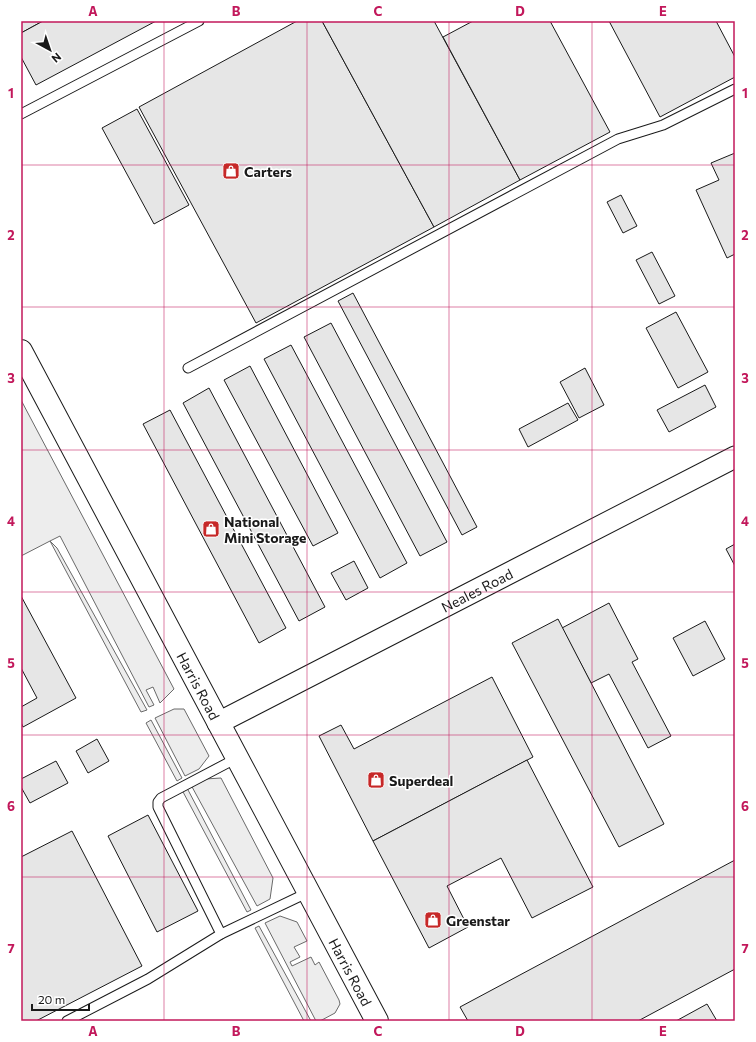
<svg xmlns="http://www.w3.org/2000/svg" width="756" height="1042" viewBox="0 0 756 1042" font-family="Commissioner,sans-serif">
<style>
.built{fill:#ededed;stroke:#6a6a6a}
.building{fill:#e6e6e6;stroke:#1a1a1a}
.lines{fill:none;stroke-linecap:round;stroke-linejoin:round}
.service-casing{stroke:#1a1a1a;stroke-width:11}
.tertiary-casing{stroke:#1a1a1a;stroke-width:23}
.primary-casing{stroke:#1a1a1a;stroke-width:24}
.service{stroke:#fff;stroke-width:9}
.tertiary{stroke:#fff;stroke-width:21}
.primary{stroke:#fff;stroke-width:22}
.grid{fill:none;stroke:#c2185b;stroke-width:1;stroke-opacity:0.55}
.labels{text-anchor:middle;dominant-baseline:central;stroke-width:3;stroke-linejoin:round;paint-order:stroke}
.poi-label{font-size:14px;font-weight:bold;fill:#1a1a1a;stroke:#fff;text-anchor:start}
.street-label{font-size:14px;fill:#1a1a1a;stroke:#fff}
.neatline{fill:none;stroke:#c2185b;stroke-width:1.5}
.grid-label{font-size:13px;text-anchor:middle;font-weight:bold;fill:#c2185b}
</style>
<rect width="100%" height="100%" fill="#fff"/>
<g class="built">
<polygon points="21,400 174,689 160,703 153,687 146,690 154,705 149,707 60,536 50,541 57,548 147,710 141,712 50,541 21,556"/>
<polygon points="174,709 184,709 209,756 199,769 185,776 155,718"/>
<polygon points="151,720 182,778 177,781 146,723"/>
<polygon points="221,778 273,878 270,899 257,906 191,785 205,779"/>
<polygon points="187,788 251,910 247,912 182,790"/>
<polygon points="280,916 297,922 307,941 294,947 300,957 290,962 292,966 311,957 315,965 319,962 339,1000 340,1004 335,1013 320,1021 316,1021 265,923"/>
<polygon points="259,926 311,1021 304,1021 255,928"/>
</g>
<g class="building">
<polygon points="21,21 43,21 21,33"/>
<polygon points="43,21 156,21 36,85 21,57 21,33"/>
<polygon points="297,21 322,21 434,227 256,323 139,107"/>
<polygon points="322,21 434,21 520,180 434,227"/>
<polygon points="473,21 550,21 610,132 520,180 443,37"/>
<polygon points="609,21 716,21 735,57 735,77 660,117"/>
<polygon points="137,109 189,205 154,224 102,128"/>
<polygon points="735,153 735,254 727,258 696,190 719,180 711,163"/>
<polygon points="621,195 637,226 623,233 607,202"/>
<polygon points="652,252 675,296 659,304 636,260"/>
<polygon points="353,293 477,527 462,535 338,301"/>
<polygon points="676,312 708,372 678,388 646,328"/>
<polygon points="331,323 447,542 420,556 304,337"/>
<polygon points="291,345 407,563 380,578 264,359"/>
<polygon points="250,366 338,533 313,546 224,380"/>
<polygon points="585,368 604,405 579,418 560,382"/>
<polygon points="705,385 716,407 669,432 657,410"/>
<polygon points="209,388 325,607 299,621 183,403"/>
<polygon points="568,403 578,420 528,447 519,429"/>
<polygon points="170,410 286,628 259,643 143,424"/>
<polygon points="735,544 735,566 726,549"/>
<polygon points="354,561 368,588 346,600 331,573"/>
<polygon points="21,596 76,698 23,727 21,722 21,707 37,698 21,668"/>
<polygon points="609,603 638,659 632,662 671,736 648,748 609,674 591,683 562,628"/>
<polygon points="558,619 664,824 619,847 512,643"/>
<polygon points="705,621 725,659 693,676 673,638"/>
<polygon points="492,677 533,757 373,841 319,736 341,725 354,749"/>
<polygon points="97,739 109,761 88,773 76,751"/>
<polygon points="527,760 593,887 532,918 501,858 447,886 468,927 429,948 373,841"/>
<polygon points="56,761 68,783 30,803 21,787 21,779"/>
<polygon points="148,815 198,911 157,932 108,836"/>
<polygon points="72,831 142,966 36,1021 21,1021 21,857"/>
<polygon points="735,860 735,969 638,1021 468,1021 460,1007"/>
<polygon points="707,1004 717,1021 676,1021"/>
</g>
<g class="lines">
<g class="service-casing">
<g id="service">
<polyline points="21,114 199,21"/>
<polyline points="188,368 618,139 663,125 735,89"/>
<polyline points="221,934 158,807 158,802 161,798 237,758"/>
<polyline points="67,1021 148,979 221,934 309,892"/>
</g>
</g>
<g class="tertiary-casing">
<g id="tertiary">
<path id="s1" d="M218 723 735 457"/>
</g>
</g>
<g class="primary-casing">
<g id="primary">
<path id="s2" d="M21 351 377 1021"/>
</g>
</g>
<use href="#service" class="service"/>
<use href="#tertiary" class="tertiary"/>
<use href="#primary" class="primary"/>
</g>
<path class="grid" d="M164 21V1021M307 21V1021M449 21V1021M592 21V1021M21 165H735M21 307H735M21 450H735M21 592H735M21 735H735M21 877H735"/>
<defs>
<g id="shop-square" transform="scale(0.9)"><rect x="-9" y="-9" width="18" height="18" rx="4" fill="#c62828" stroke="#fff"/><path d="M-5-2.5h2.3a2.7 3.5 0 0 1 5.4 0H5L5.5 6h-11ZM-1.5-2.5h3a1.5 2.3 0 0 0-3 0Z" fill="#fff"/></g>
</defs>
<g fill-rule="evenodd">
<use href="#shop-square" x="231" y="171"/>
<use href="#shop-square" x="211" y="529"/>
<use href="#shop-square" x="376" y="780"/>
<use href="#shop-square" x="433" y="920"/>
</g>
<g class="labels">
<g class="poi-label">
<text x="244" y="171">Carters</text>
<text x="224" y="521">National<tspan x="224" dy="16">Mini Storage</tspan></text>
<text x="389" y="780">Superdeal</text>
<text x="446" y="920">Greenstar</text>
</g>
<g class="street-label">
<text stroke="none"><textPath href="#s1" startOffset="291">Neales Road</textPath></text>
<text stroke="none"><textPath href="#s2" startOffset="379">Harris Road</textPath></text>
<text stroke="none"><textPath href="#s2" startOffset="703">Harris Road</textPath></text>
</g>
</g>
<rect width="756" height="1042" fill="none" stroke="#ffffff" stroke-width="44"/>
<g transform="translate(50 50) rotate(140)" stroke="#ffffff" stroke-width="3" paint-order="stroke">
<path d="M0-3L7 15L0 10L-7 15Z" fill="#1a1a1a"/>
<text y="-6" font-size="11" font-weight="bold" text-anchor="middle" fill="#1a1a1a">N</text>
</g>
<path d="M32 1004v6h57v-6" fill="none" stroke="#1a1a1a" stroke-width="2"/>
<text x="38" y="1004" font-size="12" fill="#1a1a1a" stroke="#ffffff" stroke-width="3" paint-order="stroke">20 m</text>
<rect x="22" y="22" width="712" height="998" class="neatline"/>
<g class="grid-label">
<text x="93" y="16">A</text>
<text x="236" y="16">B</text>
<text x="378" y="16">C</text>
<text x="520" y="16">D</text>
<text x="663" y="16">E</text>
<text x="11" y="98">1</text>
<text x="745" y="98">1</text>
<text x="11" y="240">2</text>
<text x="745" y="240">2</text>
<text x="11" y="383">3</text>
<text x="745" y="383">3</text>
<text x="11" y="526">4</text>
<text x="745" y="526">4</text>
<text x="11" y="668">5</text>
<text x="745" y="668">5</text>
<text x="11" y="811">6</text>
<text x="745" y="811">6</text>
<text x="11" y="953">7</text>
<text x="745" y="953">7</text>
<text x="93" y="1036">A</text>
<text x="236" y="1036">B</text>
<text x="378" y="1036">C</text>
<text x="520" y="1036">D</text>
<text x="663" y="1036">E</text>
</g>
</svg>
